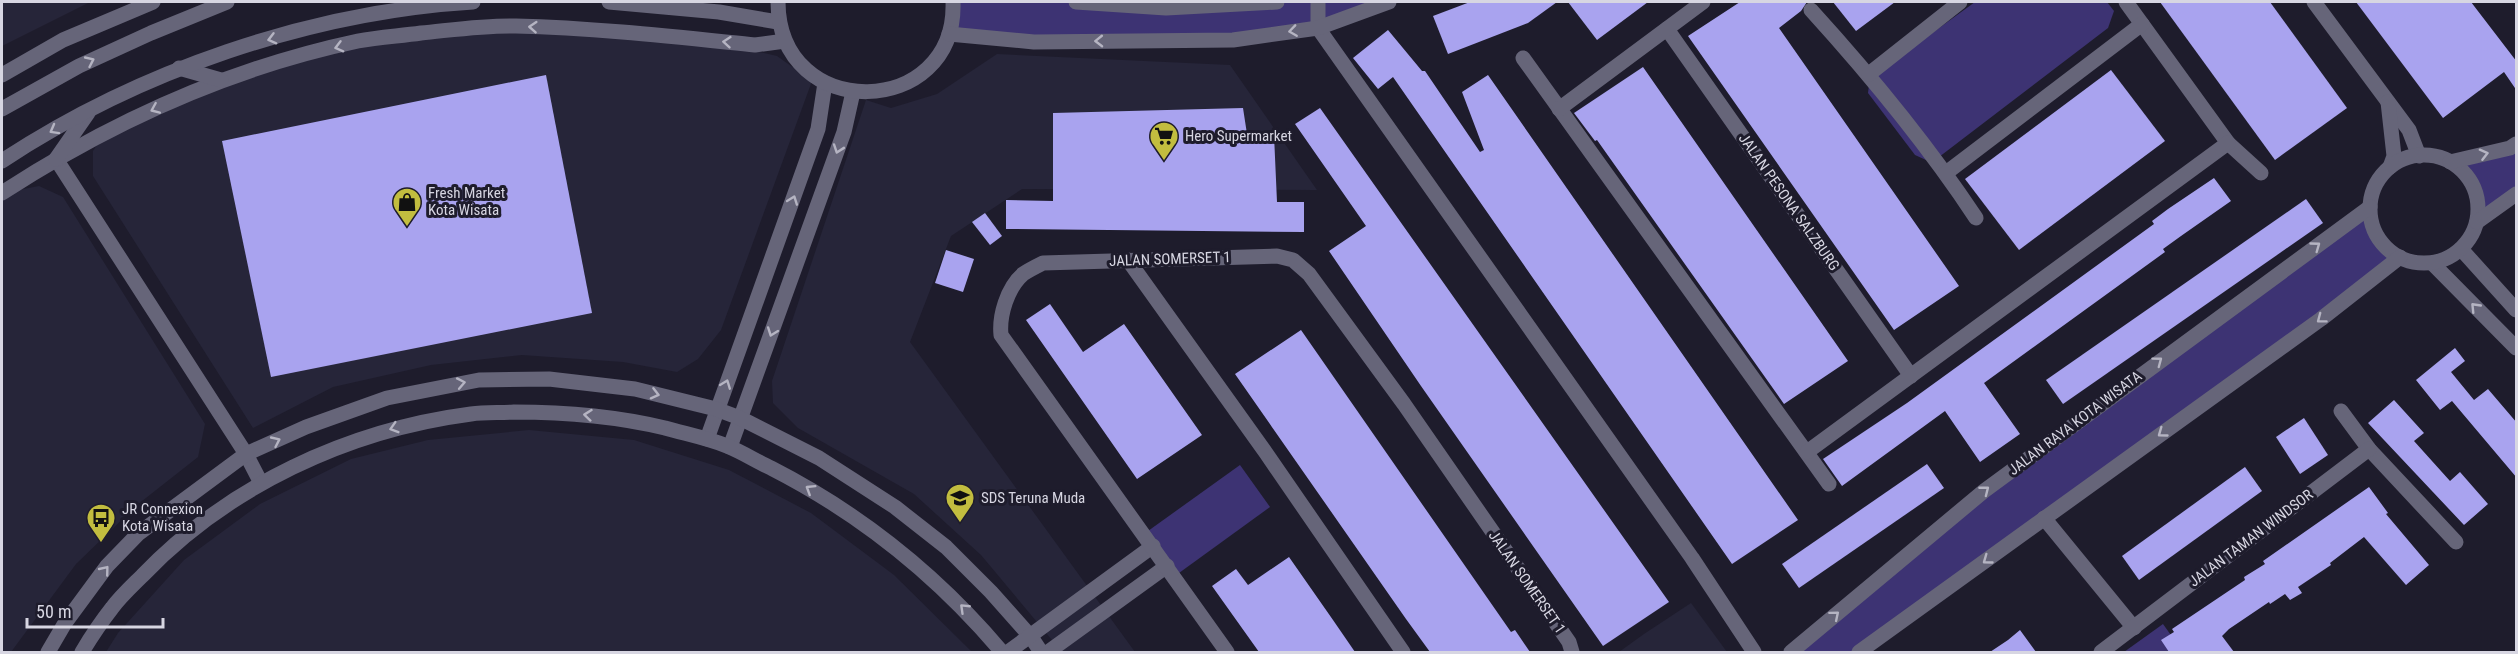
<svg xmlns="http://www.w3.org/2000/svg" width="2518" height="654" viewBox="0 0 2518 654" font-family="'Roboto Condensed',sans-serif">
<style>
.built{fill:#262539}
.green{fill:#3d3373}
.building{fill:#a9a3ef}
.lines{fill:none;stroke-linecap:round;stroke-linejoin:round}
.minor{stroke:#666579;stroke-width:15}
.tertiary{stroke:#666579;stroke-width:15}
.oneway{stroke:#b5b4c2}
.labels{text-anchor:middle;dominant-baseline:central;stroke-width:6;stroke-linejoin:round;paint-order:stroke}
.poi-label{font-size:15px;fill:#d7d6e2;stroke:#1e1c2c;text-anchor:start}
.street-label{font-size:15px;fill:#d7d6e2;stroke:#1e1c2c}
</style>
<rect width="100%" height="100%" fill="#1e1c2c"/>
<g class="built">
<polygon points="2,2 90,2 2,46"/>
<polygon points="560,26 726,44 777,56 812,81 721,330 698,359 677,372 623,362 522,355 431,365 333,387 253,428 93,176 93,151 110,125 252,68 414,36"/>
<polygon points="997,54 1230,65 1317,190 1022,189 951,236 910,342 1135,652 1062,652 981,555 914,494 798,428 773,403 772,381 866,100 891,108 937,94"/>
<polygon points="39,186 63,197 205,424 198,457 137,505 76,564 11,652 2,652 2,199 13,191"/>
<polygon points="529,430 634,440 729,470 811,513 894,575 972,652 106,652 118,633 184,560 260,504 351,459 428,440"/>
<polygon points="1691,603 1727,652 1619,652 1644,634"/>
</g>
<g class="green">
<polygon points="953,2 1389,2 1318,28 1214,40 949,34"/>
<polygon points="1975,2 2107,2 2114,11 2108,28 1939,157 1926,160 1915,155 1868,93 1869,85 1877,73"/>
<path d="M2516 143V194L2477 222C2479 195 2471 179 2450 162Z"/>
<path d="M2370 207C2373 231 2381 244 2400 257L1859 652H1791L1984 491Z"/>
<polygon points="1240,465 1270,507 1179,573 1148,531"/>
<polygon points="2163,624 2183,652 2124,652"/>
</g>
<g class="building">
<polygon points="1470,2 1557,2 1528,23 1448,54 1433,16"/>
<polygon points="1568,2 1648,2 1597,40"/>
<polygon points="1740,2 1807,2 1801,11 1779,28 1959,286 1894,330 1688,36"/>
<polygon points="1833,2 1895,2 1856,31"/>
<polygon points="2160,2 2270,2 2347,108 2275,160"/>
<polygon points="2356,2 2471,2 2517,62 2517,91 2504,72 2443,118"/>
<polygon points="1388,30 1422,71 1425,71 1480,152 1484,150 1462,92 1488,75 1798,520 1732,564 1393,77 1378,89 1353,58"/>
<polygon points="1643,67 1848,361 1784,404 1597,140 1595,141 1574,113"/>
<polygon points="2111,70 2165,141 2019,250 1965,179"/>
<polygon points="546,75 592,313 271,377 222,141"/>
<polygon points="1243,108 1247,134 1274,135 1277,202 1304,202 1304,232 1006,229 1006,200 1053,201 1053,113"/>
<polygon points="1320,108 1669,602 1603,646 1421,386 1329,251 1366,226 1295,124"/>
<polygon points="2214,178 2231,201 2181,236 2163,249 2165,252 1984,383 2020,434 1980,462 1945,411 1842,486 1823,459 1907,403 2154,224 2152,221 2168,209"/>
<polygon points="2306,199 2323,223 2063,404 2046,380"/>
<polygon points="985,213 1002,236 990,245 972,222"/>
<polygon points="946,250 974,259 963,292 935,283"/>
<polygon points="1050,304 1083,352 1124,324 1202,435 1137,479 1026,320"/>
<polygon points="1301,330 1511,632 1515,630 1530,652 1430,652 1406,619 1235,374"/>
<polygon points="2455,348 2465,361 2451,372 2474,400 2488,389 2517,423 2517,478 2452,401 2440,410 2416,380"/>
<polygon points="2394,400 2424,433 2414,441 2450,481 2460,472 2488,504 2464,525 2368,423"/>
<polygon points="2304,418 2328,455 2300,474 2276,437"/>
<polygon points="1927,464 1944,488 1799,588 1782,564"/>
<polygon points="2245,467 2262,491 2139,580 2122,556"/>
<polygon points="2369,487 2388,513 2386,514 2429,565 2406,585 2364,537 2330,563 2331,565 2298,587 2302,593 2290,600 2285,594 2270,604 2269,602 2229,629 2222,636 2234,652 2169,652 2161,640 2174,632 2172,629 2245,580 2244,577 2265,564 2263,561"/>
<polygon points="1289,557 1333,620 1355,652 1259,652 1212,586 1236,569 1248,585"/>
<polygon points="2020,630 2036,652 1990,652 2008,640"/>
</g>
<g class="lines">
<g class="minor">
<polyline points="1318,2 1318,28 1692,558 1754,652"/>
<polyline points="2126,2 2228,143 2261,173"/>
<polyline points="2314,2 2409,130 2419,156"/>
<path d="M1811 10C1871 76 1927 144 1976 218"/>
<polyline points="1667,29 1911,376"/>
<polyline points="1523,58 1829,484"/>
<polyline points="1869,74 1960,2"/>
<polyline points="2,75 63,40 153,2"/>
<polyline points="2388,102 2394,156 2390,167"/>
<polyline points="1559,109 1703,2"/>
<polyline points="56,159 246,454 261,483"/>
<polyline points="1946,173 2142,24"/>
<path d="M2 193C111 122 231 68 358 41 379 37 400 36 421 33 452 30 485 25 516 26 596 28 676 37 755 45L785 41"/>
<polyline points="2461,249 2516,310"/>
<polyline points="1128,260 1266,453 1403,652"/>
<polyline points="2432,263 2516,348"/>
<polyline points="2341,411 2369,449 2456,542"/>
<polyline points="707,439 818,129 825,83"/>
<polyline points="730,447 844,132 853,92"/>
<polyline points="1807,452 2228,143"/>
<polyline points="2044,518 2134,628"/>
<polyline points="48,652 65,623 107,566 138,534 246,454 306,427 387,398 479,380 549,379 635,389 716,409 740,418 819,458 895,507 946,547 991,592 1031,637 1041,652"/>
<path d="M82 652C91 637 101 622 112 608 121 596 132 586 142 576 228 486 348 430 471 414 485 412 500 413 514 412 565 412 615 416 665 428 686 434 707 438 727 446 742 452 756 461 771 468 861 514 937 575 1002 652"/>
<polyline points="1008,652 1153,546"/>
<polyline points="1048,652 1167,566"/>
<path d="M1227 652 1001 335C999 316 1007 288 1023 274 1029 270 1037 266 1043 263L1277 256 1293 260 1309 274 1404 404 1569 642 1572 652"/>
<polyline points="2101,652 2369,449"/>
</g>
<g class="tertiary">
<polyline points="609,2 719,12 778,22"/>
<path d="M778 2C779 124 957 119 953 2"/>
<polyline points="1076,2 1166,8 1277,2"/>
<polyline points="949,34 1034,42 1233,40 1318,28 1389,2"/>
<polyline points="179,68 221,80"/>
<polyline points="2,109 79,66 151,33 227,2"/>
<circle cx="2424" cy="209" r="54"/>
<polyline points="56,159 88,113"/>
<path d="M2 161C138 71 310 12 473 2"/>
<polyline points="2450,162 2510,148 2516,144"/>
<polyline points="2477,222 2516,194"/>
<polyline points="1791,652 1984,491 2370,207"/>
<polyline points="1859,652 2321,319 2400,257"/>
</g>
</g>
<defs><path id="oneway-chevron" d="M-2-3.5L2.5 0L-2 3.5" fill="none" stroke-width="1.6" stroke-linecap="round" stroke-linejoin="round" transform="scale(1.5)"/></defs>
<g class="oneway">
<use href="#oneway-chevron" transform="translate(533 27) rotate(-176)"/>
<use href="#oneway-chevron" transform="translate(1293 31) rotate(172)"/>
<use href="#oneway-chevron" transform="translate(272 39) rotate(165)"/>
<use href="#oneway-chevron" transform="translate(1099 41) rotate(179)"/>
<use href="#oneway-chevron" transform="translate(727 42) rotate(-175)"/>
<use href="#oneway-chevron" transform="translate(339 47) rotate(165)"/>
<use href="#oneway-chevron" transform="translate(90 61) rotate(-25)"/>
<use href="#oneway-chevron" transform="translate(155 109) rotate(157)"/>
<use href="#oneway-chevron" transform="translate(54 130) rotate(151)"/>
<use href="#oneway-chevron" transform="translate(838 149) rotate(109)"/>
<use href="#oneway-chevron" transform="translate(2484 154) rotate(-14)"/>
<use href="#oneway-chevron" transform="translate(793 200) rotate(-70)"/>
<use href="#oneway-chevron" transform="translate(2316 246) rotate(-36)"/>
<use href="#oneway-chevron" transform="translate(2475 307) rotate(-134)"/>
<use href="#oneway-chevron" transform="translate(2321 319) rotate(143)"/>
<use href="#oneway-chevron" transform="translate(772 332) rotate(110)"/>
<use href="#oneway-chevron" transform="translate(2158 361) rotate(-37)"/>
<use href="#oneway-chevron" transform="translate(461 383) rotate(-11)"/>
<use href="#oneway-chevron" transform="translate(726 384) rotate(-69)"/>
<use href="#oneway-chevron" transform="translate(655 394) rotate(14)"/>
<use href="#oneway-chevron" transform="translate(588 415) rotate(-174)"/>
<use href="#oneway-chevron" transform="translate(394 428) rotate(163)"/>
<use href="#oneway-chevron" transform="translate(2162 433) rotate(144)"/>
<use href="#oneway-chevron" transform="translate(276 441) rotate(-25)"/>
<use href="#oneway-chevron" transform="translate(810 489) rotate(-148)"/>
<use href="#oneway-chevron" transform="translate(1985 490) rotate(-38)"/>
<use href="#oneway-chevron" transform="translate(1987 560) rotate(144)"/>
<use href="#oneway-chevron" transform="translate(105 570) rotate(-51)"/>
<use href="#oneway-chevron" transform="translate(964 608) rotate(-136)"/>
<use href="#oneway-chevron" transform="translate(1835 615) rotate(-40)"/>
</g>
<defs>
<g id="supermarket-pin" transform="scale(1.5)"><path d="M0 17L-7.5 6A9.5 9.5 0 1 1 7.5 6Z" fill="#c2bd3f" stroke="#1e1c2c"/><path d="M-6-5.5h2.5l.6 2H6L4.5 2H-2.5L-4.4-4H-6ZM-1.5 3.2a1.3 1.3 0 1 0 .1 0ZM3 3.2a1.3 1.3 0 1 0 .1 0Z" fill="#111"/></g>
<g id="shop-pin" transform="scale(1.5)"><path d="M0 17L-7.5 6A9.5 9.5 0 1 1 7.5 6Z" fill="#c2bd3f" stroke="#1e1c2c"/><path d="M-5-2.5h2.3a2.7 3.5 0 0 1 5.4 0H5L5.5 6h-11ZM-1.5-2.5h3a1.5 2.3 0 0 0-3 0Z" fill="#111"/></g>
<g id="school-pin" transform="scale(1.5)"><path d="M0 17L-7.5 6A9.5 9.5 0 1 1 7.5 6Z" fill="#c2bd3f" stroke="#1e1c2c"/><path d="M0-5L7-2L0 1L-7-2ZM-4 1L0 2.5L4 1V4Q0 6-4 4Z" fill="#111"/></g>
<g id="bus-pin" transform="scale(1.5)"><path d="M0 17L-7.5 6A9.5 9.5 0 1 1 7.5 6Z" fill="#c2bd3f" stroke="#1e1c2c"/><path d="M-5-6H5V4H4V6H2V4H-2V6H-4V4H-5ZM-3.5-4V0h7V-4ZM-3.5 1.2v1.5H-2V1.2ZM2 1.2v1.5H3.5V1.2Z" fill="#111"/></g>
</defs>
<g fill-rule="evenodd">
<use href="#supermarket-pin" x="1164" y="136"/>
<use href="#shop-pin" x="407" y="202"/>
<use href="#school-pin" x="960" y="498"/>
<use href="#bus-pin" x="101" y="518"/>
</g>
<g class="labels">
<g class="poi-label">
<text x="1185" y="136">Hero Supermarket</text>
<text x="428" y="193">Fresh Market<tspan x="428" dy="17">Kota Wisata</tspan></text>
<text x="981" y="498">SDS Teruna Muda</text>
<text x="122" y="509">JR Connexion<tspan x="122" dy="17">Kota Wisata</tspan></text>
</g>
<g class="street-label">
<text transform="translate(1789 202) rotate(55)">JALAN PESONA SALZBURG</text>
<text transform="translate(1170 259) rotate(-2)">JALAN SOMERSET 1</text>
<text transform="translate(2075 423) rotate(-37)">JALAN RAYA KOTA WISATA</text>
<text transform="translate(2251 538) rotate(-37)">JALAN TAMAN WINDSOR</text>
<text transform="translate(1527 582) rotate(55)">JALAN SOMERSET 1</text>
</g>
</g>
<rect width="2518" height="654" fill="none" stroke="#d7d6e2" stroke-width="6"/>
<path d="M27 618v9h136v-9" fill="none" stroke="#d7d6e2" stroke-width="3"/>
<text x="36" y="618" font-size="18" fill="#d7d6e2" stroke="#1e1c2c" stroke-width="4.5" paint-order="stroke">50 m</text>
</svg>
